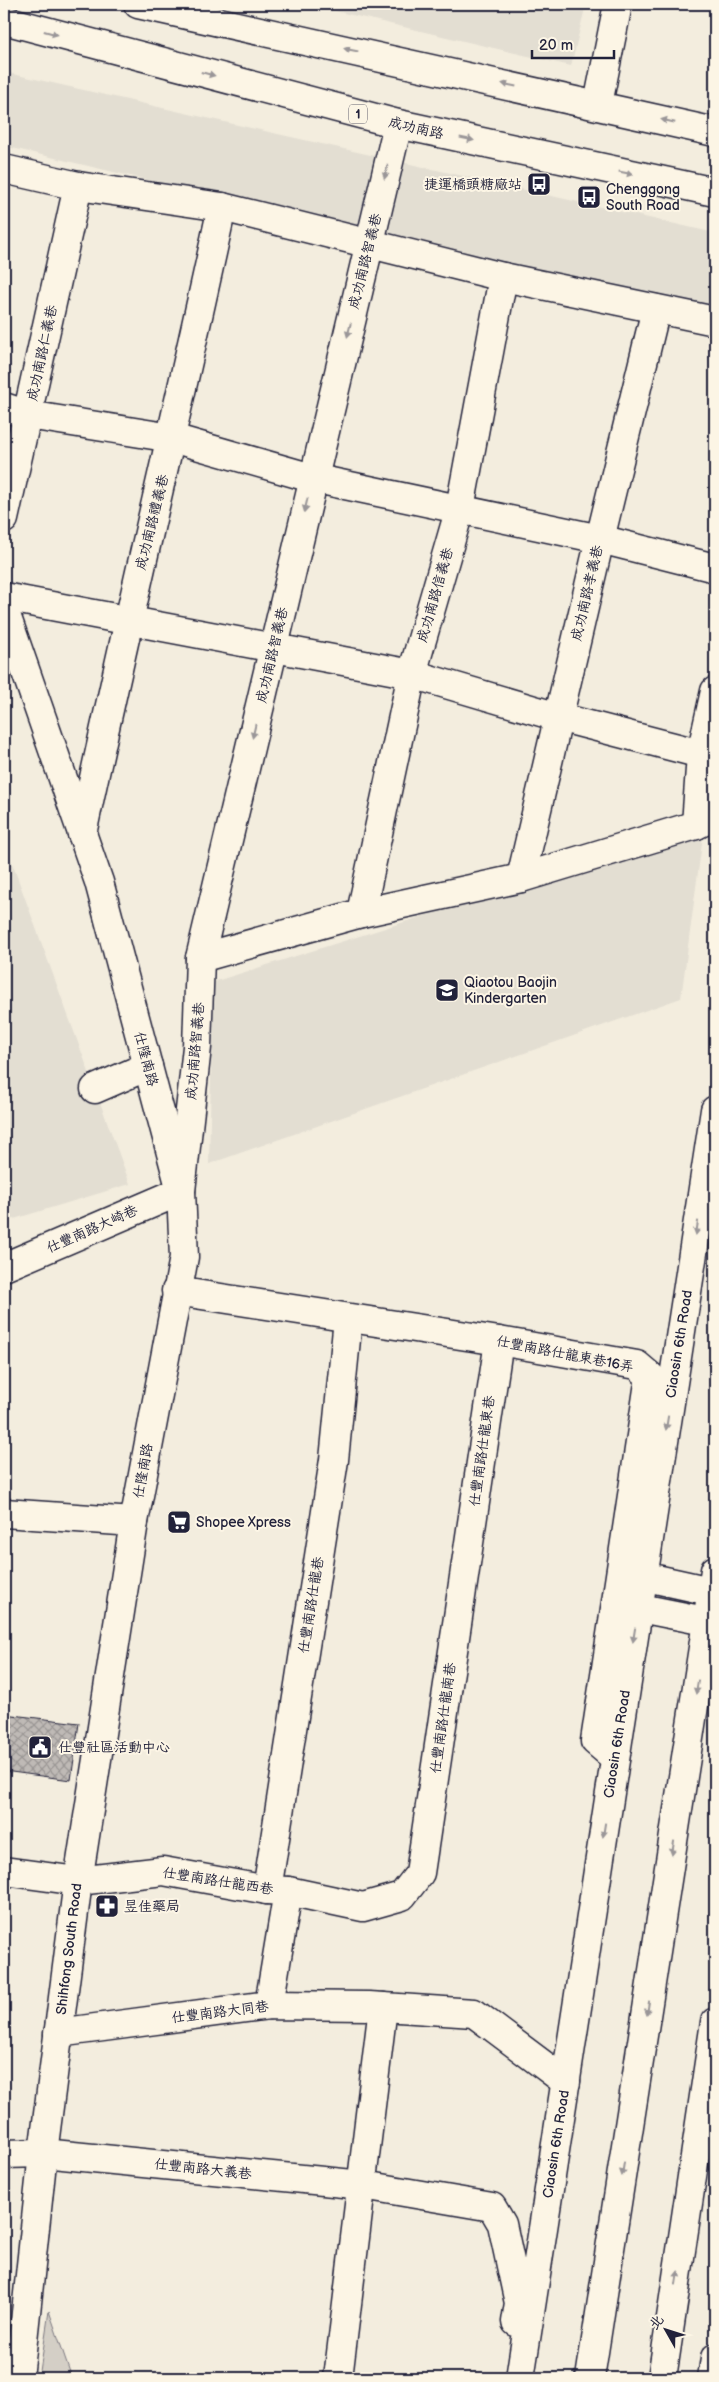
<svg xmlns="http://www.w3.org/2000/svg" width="719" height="2382" viewBox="0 0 719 2382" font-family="'Balsamiq Sans','LXGW WenKai TC',sans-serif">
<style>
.built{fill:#e3ded2}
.green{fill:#d4cfc6;stroke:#7b7880}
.building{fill:url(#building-cross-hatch);stroke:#22223b}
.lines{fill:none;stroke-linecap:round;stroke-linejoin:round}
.minor-casing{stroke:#22223b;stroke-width:31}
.major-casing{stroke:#22223b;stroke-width:31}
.minor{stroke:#fcf5e5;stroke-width:28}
.major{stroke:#fcf5e5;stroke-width:28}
.oneway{fill:#9a9698}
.labels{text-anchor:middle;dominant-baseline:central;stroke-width:4;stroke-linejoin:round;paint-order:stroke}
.shield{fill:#fcf5e5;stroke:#63616e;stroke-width:1}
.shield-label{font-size:12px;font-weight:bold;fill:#22223b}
.street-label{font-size:14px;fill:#22223b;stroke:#fcf5e5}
.poi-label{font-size:14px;fill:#22223b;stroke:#fcf5e5;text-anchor:start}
</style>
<defs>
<pattern id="building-cross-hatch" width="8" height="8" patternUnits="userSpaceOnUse" patternTransform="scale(1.25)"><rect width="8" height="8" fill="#bfbab6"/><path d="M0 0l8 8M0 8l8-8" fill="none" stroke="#9b9795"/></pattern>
</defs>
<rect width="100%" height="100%" fill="#f3edde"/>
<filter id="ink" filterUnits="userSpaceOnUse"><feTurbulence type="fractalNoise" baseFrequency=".02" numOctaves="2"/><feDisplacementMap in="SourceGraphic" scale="10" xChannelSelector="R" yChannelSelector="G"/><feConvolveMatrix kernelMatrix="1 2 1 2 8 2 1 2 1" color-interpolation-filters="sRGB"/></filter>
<g filter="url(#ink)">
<g class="built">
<polygon points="305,4 586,4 571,66"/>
<polygon points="4,72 715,233 715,315 4,146"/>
<polygon points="704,828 681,998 209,1164 213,982"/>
<polygon points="4,841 130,1184 4,1222"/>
</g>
<polygon class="green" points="49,2311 72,2378 39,2378"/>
<polygon class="building" points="4,1714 79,1723 71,1780 4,1771"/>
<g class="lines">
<g class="minor-casing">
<g id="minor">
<polyline points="598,104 618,4"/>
<polyline points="4,169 78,186 222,207 503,277 715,321"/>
<polyline points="4,407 28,415 172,438 312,478 600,539 715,568"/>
<polyline points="4,519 78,186"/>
<polyline points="4,597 412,674 558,717 701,754"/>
<polyline points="4,609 99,882 181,1191 184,1257 134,1522 78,1881 43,2153 19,2378"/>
<polyline points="696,825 701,754 715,691"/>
<path d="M82 834C126 625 177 417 222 207"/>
<polyline points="521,878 600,539 656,309"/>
<polyline points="361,913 412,674 460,508 503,277"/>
<polyline points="200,958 361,913 521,878 696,825 715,816"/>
<polyline points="95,1089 148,1066"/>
<polyline points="4,1267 181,1191 197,1047 200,958 398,124"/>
<polyline points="176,1291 499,1341 637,1365 650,1376 595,1741 615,1758"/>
<polyline points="4,1513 134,1522"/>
<polyline points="624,1572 715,1592"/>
<polyline points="620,1604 715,1623"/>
<polyline points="4,1871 78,1881 163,1871 267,1890 288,1891 363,1907 402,1896 420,1873 499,1341"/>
<polyline points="267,1890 334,1460 348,1319"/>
<polyline points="269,2005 288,1891"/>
<polyline points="58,2033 269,2005 369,2006 474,2013 566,2082"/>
<polyline points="4,2154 43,2153 363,2185 492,2207 502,2224 519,2303 516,2322"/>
<polyline points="338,2378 383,2007"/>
<polyline points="520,2378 715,1110"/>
<polyline points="590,2378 715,1570"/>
<polyline points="662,2378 715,2022"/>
<polyline points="712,2378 715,2358"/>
</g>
</g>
<g class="major-casing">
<g id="major">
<polyline points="138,4 715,132"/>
<polyline points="4,20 398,124 715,192"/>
</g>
</g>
<use href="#minor" class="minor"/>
<use href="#major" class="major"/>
</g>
<defs><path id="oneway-solid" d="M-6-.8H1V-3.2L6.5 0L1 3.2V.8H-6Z" transform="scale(1.25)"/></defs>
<g class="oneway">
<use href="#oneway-solid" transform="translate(51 33) rotate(15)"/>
<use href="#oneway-solid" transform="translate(351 50) rotate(-168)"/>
<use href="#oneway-solid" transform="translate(208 74) rotate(15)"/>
<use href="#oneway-solid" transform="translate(509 85) rotate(-168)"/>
<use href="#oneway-solid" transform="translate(668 121) rotate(-167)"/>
<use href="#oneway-solid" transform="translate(467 139) rotate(12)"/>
<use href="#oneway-solid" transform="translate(386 172) rotate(103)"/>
<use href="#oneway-solid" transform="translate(626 173) rotate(12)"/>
<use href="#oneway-solid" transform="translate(349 330) rotate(104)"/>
<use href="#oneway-solid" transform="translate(306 505) rotate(103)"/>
<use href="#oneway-solid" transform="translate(254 731) rotate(103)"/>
<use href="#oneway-solid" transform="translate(697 1228) rotate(99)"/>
<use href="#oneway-solid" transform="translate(667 1423) rotate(99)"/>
<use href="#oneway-solid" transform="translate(634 1635) rotate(99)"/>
<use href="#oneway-solid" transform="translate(697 1687) rotate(99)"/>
<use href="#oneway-solid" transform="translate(604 1830) rotate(99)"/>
<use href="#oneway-solid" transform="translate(673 1848) rotate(99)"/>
<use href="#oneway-solid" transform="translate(648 2008) rotate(99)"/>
<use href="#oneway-solid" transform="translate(623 2169) rotate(99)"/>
<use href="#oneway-solid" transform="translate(677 2278) rotate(-81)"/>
</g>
</g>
<defs>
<g id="bus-square" transform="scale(1.25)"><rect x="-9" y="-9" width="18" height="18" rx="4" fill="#22223b" stroke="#fcf5e5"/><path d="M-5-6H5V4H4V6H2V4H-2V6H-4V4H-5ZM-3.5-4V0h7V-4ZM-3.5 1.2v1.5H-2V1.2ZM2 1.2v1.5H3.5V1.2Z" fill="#fff"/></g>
<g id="school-square" transform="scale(1.25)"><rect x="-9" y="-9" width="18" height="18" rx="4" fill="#22223b" stroke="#fcf5e5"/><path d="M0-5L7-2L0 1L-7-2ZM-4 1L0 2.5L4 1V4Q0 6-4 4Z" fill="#fff"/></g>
<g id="supermarket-square" transform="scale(1.25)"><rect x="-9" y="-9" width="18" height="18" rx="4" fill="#22223b" stroke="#fcf5e5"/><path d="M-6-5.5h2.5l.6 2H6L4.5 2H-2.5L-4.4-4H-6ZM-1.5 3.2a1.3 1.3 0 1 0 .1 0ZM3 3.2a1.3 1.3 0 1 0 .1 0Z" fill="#fff"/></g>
<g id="civic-square" transform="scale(1.25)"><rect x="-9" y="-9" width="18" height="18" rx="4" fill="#22223b" stroke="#fcf5e5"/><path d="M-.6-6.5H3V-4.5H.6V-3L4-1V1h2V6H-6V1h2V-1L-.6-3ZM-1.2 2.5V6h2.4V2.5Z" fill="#fff"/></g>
<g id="pharmacy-square" transform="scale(1.25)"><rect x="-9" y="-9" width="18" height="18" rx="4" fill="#22223b" stroke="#fcf5e5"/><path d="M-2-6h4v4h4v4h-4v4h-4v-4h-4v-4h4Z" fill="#fff"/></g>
</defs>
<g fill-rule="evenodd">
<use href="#bus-square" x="539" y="184"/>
<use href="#bus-square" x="589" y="197"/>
<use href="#school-square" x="447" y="990"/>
<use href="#supermarket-square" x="179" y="1522"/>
<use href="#civic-square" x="40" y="1747"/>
<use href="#pharmacy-square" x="107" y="1906"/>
</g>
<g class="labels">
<rect class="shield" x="349" y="104.5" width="18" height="19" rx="4"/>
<g class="shield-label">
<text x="358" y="114">1</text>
</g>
<g class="street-label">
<text transform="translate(416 128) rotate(13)">成功南路</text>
<text transform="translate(365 261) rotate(-76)">成功南路智義巷</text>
<text transform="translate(42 353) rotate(-78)">成功南路仁義巷</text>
<text transform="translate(152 522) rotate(-76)">成功南路禮義巷</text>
<text transform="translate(587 593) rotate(-77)">成功南路孝義巷</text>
<text transform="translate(435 595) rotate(-74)">成功南路信義巷</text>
<text transform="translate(272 655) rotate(-77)">成功南路智義巷</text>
<text transform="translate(195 1051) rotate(-85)">成功南路智義巷</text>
<text transform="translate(146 1059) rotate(75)">仕隆南路</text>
<text transform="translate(92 1229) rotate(-24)">仕豐南路大崎巷</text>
<text transform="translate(679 1344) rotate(-81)">Ciaosin 6th Road</text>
<text transform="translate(565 1354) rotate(11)">仕豐南路仕龍東巷16弄</text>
<text transform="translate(482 1451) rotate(-82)">仕豐南路仕龍東巷</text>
<text transform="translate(143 1471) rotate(-80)">仕隆南路</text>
<text transform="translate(311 1605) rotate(-81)">仕豐南路仕龍巷</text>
<text transform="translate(443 1718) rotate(-82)">仕豐南路仕龍南巷</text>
<text transform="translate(617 1744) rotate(-81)">Ciaosin 6th Road</text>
<text transform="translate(218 1881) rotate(9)">仕豐南路仕龍西巷</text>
<text transform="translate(69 1949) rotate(-83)">Shihfong South Road</text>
<text transform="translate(220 2012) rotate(-7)">仕豐南路大同巷</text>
<text transform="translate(556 2144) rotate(-81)">Ciaosin 6th Road</text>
<text transform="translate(203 2169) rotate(6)">仕豐南路大義巷</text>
</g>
<g class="poi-label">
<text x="522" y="184" text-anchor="end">捷運橋頭糖廠站</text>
<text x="606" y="189">Chenggong<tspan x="606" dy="16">South Road</tspan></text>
<text x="464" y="982">Qiaotou Baojin<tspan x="464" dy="16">Kindergarten</tspan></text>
<text x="196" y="1522">Shopee Xpress</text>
<text x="58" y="1747">仕豐社區活動中心</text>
<text x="124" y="1906">昱佳藥局</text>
</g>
</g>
<rect width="719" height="2382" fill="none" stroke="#fcf5e5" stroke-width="20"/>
<rect x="10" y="10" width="699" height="2362" fill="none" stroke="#22223b" stroke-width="2" filter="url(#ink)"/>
<g transform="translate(666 2330) rotate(309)" stroke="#fcf5e5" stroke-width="4" paint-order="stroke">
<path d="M0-4L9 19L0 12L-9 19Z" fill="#22223b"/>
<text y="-8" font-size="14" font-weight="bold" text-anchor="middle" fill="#22223b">北</text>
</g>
<path d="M532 50v8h82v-8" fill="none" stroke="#22223b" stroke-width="2.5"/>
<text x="539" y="50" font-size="15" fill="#22223b" stroke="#fcf5e5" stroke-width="4" paint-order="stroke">20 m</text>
</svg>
